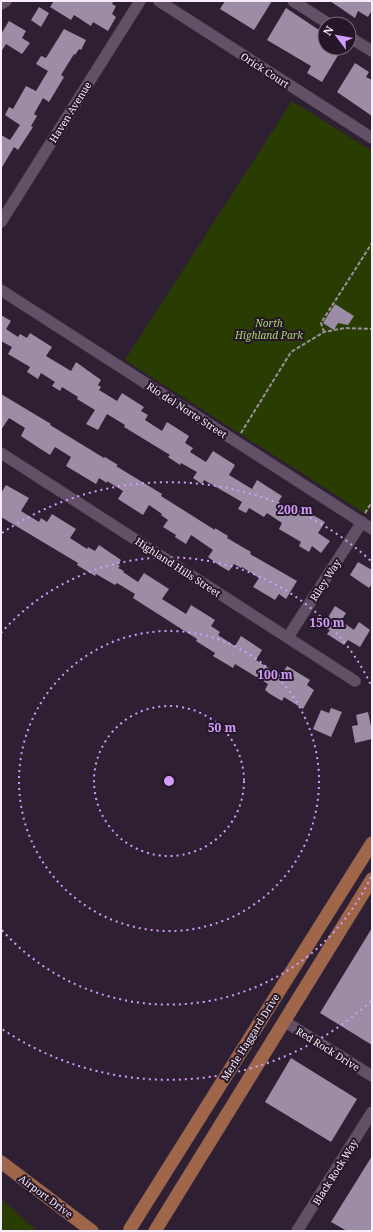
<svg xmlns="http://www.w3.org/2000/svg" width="373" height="1232" viewBox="0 0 373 1232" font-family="'Noto Serif',serif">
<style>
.green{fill:#293d03}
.building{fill:#9c8ca5}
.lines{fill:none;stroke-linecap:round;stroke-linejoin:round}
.minor-casing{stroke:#483a4b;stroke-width:12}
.major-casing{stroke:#483a4b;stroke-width:14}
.path{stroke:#9d8fa0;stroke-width:2;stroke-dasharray:4 2;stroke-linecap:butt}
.minor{stroke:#625066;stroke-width:11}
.major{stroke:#9f664a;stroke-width:13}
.ring{fill:none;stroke:#d29cfd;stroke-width:2;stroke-dasharray:2 4}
.labels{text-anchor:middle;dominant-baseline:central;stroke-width:4;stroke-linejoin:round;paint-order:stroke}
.street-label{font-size:10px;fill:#f7ecf9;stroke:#251628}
.park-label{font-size:10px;font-style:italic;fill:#add96d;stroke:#251628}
.centre{fill:#d29cfd;stroke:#251628;stroke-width:2}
.ring-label{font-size:12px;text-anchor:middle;font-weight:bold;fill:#d29cfd;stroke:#251628;stroke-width:4;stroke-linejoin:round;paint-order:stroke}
</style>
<rect width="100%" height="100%" fill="#2f1f33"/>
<g class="green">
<polygon points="292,101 372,151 372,506 367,515 125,360"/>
<polygon points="1,1199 36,1230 36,1231 1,1231"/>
</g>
<g class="building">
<polygon points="54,1 114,1 112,4 116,6 112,14 116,17 108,31 93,22 91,26 74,15 71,20 50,7"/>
<polygon points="225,1 272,1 254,30 220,9"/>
<polygon points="330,1 372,1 372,10 368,17 358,11 355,18"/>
<polygon points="39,7 49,13 41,27 31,20"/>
<polygon points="286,8 325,34 325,48 333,48 340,52 322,82 307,73 311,66 267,40"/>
<polygon points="9,21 26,31 22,38 30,43 22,54 6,44 1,52 1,34"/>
<polygon points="64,29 86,40 81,50 79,49 75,55 74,54 61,75 64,77 49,102 43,98 34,114 37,116 31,126 33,127 18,150 14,147 1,169 1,135 10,140 20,125 5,115 9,107 13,109 26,86 36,91 48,71 36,64 41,56 46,58"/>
<polygon points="355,63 369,72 366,77 372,80 372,116 337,92"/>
<polygon points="335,304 354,316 348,325 338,323 334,330 323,323"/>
<polygon points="1,315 11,321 6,329 18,337 20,334 27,338 30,333 52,347 46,356 71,371 76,362 101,380 98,385 101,387 99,390 117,401 122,393 144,407 141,411 148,415 145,420 162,431 167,422 189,436 185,443 193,448 190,452 206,462 213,451 235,465 229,475 252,489 257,480 282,496 277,504 296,516 301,508 325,522 318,533 330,541 321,553 312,546 309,552 299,546 301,542 279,529 282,523 267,513 264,517 249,508 246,513 238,509 242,502 204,480 202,484 193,478 197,472 181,463 180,465 168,457 170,455 124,427 125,425 107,414 98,430 86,424 95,410 77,399 78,397 62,387 60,391 52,386 55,382 41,373 38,379 27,372 30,367 8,354 12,347 1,341"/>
<polygon points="1,394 51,424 50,425 104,458 105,457 118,465 116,466 162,494 161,496 215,530 215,528 228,536 227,538 251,552 250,554 297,581 286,599 279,594 275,600 253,587 259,578 242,567 241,568 234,564 229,571 220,566 208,557 213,550 191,535 186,544 175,537 176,535 163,527 168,520 161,515 162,514 149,505 143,515 118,499 123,491 107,481 107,483 99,478 96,484 66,466 71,457 55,447 50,455 39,448 21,436 25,428 9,418 1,430"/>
<polygon points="6,485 29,498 21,511 39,522 41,518 47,522 52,514 76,529 70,538 87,549 88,547 95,551 99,545 121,560 118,565 120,566 118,568 124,571 123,572 138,582 144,573 169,589 162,599 186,614 191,605 215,620 211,626 220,632 218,635 235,646 241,636 262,650 256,660 275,672 276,670 282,674 287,666 310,680 307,685 314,690 303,709 284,697 282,701 270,694 265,690 268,684 235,664 233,668 213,656 215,653 196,641 197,639 133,598 135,594 117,583 115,585 96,574 95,576 77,565 78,563 1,517 1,493"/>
<polygon points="358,562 372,570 372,584 369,588 350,575"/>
<polygon points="335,606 346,613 341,621 354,630 359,622 370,630 360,647 348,640 344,645 327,634 330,630 327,629 329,627 324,624"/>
<polygon points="331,708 342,712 331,737 313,729 321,710 329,713"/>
<polygon points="368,712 372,731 372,739 355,743 352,726 358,725 356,715"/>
<polygon points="372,928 372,1045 320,1013"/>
<polygon points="291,1058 357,1099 331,1142 265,1102"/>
<polygon points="372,1156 372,1231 347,1231 331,1222"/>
</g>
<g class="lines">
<g class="minor-casing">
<g id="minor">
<polyline points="159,1 372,138"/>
<polyline points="293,1 329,24"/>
<polyline points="1,4 6,1"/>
<polyline points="349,37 372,51"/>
<polyline points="1,222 140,1"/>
<polyline points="1,290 372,529"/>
<polyline points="1,453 355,681"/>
<polyline points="288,637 362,522"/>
<polyline points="284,1021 372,1076"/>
<polyline points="297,1231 372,1112"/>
</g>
</g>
<g class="major-casing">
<g id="major">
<polyline points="1,1162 92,1231"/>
<polyline points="130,1231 130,1229 372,843"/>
<polyline points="155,1231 372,879"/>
</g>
</g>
<g class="path">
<polyline points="324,332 321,323 372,243"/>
<polyline points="241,433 291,352 324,332 345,328 372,329"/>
<polyline points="365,513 372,502"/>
</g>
<use href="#minor" class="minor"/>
<use href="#major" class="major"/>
</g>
<g class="ring">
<circle cx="169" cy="781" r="75"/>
<circle cx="169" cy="781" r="150"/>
<path d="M371 877A224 224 0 0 1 1 929M1 633A224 224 0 0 1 371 685"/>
<path d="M371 1001A299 299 0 0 1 2 1029M2 533A299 299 0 0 1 371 561"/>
</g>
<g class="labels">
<g class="street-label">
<text transform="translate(265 70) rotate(33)">Orick Court</text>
<text transform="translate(70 112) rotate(-58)">Haven Avenue</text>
<text transform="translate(187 410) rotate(33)">Rio del Norte Street</text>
<text transform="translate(178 567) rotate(33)">Highland Hills Street</text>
<text transform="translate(325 580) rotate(-57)">Riley Way</text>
<text transform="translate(250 1037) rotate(-58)">Merle Haggard Drive</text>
<text transform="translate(328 1049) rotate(32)">Red Rock Drive</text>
<text transform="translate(335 1172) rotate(-58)">Black Rock Way</text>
<text transform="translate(46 1196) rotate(37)">Airport Drive</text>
</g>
<g class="park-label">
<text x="269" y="323">North<tspan x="269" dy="12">Highland Park</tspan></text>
</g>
</g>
<circle cx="169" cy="781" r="6" class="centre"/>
<g class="ring-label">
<text x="295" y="514">200 m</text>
<text x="327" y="627">150 m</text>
<text x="275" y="679">100 m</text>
<text x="222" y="732">50 m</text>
</g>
<rect width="373" height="1232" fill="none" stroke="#f7ecf9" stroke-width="4"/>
<g transform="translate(337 36) rotate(302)"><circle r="19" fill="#251628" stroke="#796c7c"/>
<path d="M0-3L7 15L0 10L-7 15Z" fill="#d29cfd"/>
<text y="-6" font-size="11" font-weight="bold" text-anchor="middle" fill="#f7ecf9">N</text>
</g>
</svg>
